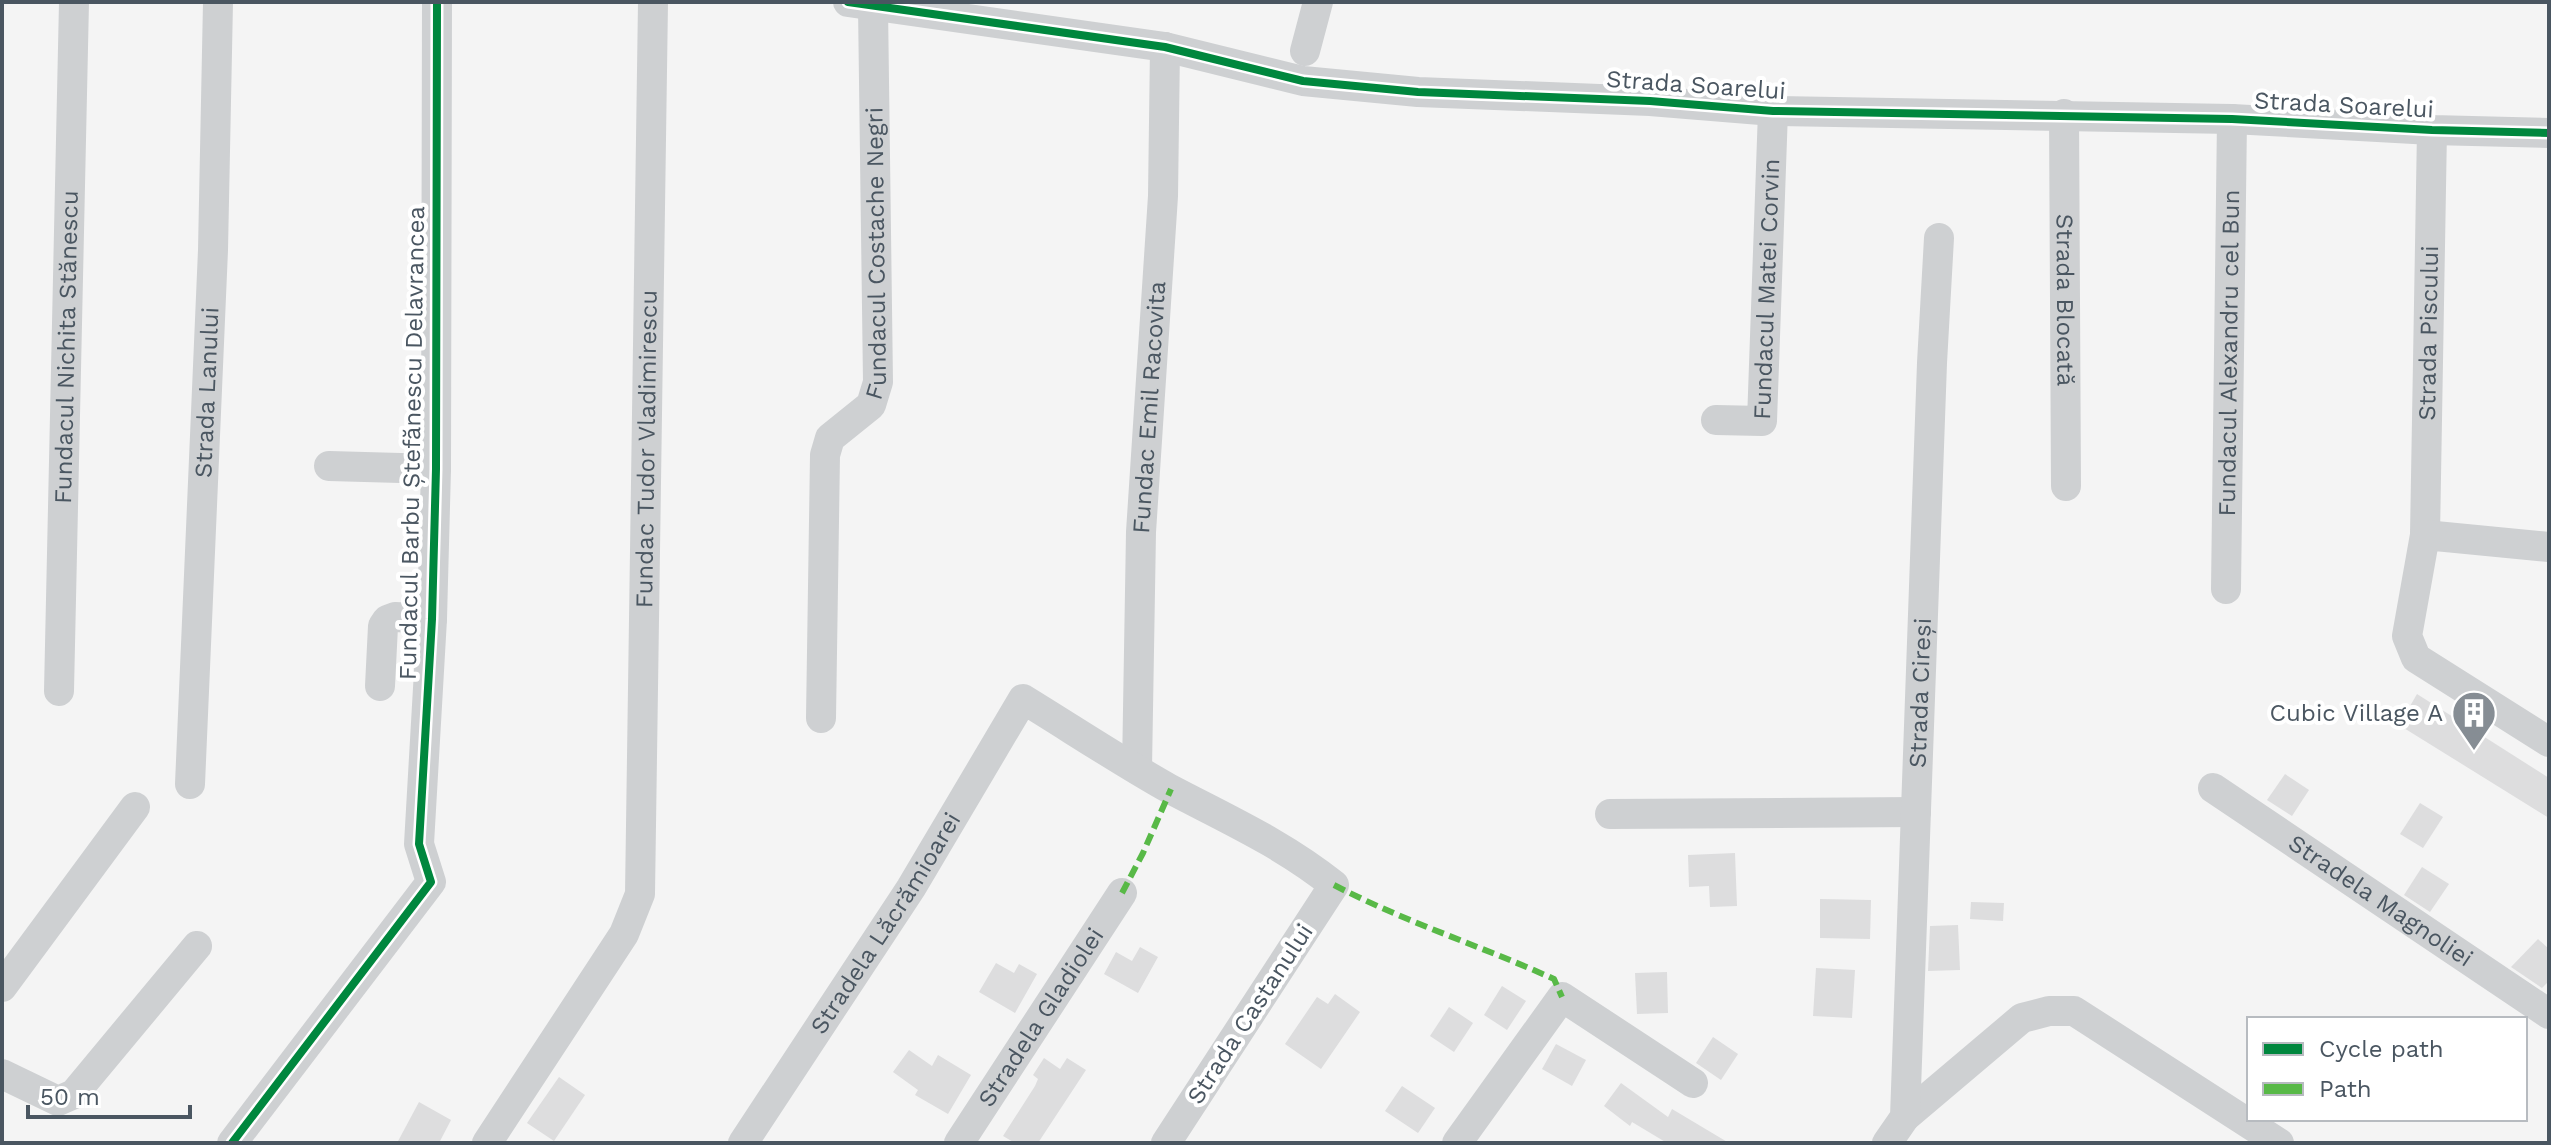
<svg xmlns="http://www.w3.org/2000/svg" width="2551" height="1145" viewBox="0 0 2551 1145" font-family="'Work Sans',sans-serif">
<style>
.building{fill:#ddddde}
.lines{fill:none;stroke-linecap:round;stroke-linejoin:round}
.minor{stroke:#ced0d2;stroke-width:30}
.quiet{stroke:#58b947;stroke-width:6;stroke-dasharray:12 6;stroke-linecap:butt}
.cycleway-casing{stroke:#fff;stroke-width:13}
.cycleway{stroke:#00873e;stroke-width:8}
.labels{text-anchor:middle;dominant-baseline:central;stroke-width:8;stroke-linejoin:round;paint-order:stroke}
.street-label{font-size:24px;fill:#4a5661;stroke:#fff}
.poi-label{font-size:24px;fill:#4a5661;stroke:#fff;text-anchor:end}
</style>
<rect width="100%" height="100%" fill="#f4f4f4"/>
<g class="building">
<polygon points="2417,694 2549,778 2549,818 2399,725"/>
<polygon points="2285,774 2309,790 2292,816 2267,800"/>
<polygon points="2420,803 2443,817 2423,848 2400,834"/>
<polygon points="1735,853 1737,906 1710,907 1709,886 1689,887 1688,855"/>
<polygon points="2422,867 2449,884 2430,912 2404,895"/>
<polygon points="1820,899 1871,900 1870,939 1820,938"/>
<polygon points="1971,902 2004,903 2003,921 1970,919"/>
<polygon points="1958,925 1960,970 1928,971 1930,926"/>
<polygon points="2538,939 2549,949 2549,981 2542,988 2511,967"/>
<polygon points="1140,947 1158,957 1138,993 1104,974 1116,952 1132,961"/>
<polygon points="996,963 1014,973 1019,964 1037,974 1015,1013 979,992"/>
<polygon points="1816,968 1855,970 1852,1018 1813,1016"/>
<polygon points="1667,972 1668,1013 1637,1014 1635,973"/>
<polygon points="1502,986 1526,1001 1507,1030 1484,1015"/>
<polygon points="1335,994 1360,1012 1321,1069 1285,1044 1317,997 1328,1004"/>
<polygon points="1449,1007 1473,1023 1454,1052 1430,1036"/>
<polygon points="1713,1037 1738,1054 1721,1080 1696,1063"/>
<polygon points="1556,1044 1586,1060 1572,1086 1542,1069"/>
<polygon points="909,1050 932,1066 938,1055 971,1075 948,1114 915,1095 918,1090 893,1072"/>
<polygon points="1044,1058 1060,1069 1067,1058 1086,1070 1038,1143 1015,1143 1003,1136 1035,1086 1038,1079 1033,1075"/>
<polygon points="559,1077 585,1095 554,1141 527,1123"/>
<polygon points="1621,1083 1668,1117 1672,1109 1729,1143 1667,1143 1632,1122 1630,1126 1604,1106"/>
<polygon points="1402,1086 1435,1108 1418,1133 1385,1111"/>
<polygon points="419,1102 451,1120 439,1143 397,1143"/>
</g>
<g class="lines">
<g class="minor">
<polyline points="848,2 1165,47 1303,81 1418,92 1650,101 1773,111 2232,119 2432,130 2549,133"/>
<polyline points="1305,51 1318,2"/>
<path id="s1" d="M2064 114 2066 486"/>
<path id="s2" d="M1716 420 1762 421 1773 111"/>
<polyline points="329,466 436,469"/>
<path id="s3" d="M2425 535 2432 130"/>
<polyline points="2549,547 2425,535 2407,636 2416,658 2549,742"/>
<path id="s4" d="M2226 589 2232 119"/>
<polyline points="380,686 383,626 387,620 395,617 432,619"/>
<path id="s5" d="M59 691 74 2"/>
<path id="s6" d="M821 718 825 455 830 438 871 405 878 382 873 6"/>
<path id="s7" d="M1137 769 1141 532 1163 196 1165 47"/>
<path id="s8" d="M190 784 213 250 218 2"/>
<path id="s9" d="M2213 788 2549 1014"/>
<polyline points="1610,814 1916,812"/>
<polyline points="2,987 135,807"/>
<polyline points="2,1074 58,1101 74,1094 197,946"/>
<polyline points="1905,1117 2022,1018 2049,1011 2074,1011 2279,1143"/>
<polyline points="232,1143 431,882 419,844 432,619 436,469 437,2"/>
<path id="s10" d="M487 1143 624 934 640 894 653 2"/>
<path id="s11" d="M743 1143 911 888 1023 699C1072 729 1120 761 1170 789 1227 819 1283 844 1334 885L1166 1143"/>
<path id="s12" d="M959 1143 1122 893"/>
<polyline points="1457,1143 1562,997 1693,1083"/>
<path id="s13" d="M1887 1143 1905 1117 1932 363 1939 238"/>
</g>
<g class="quiet">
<path d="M1334 885C1405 922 1481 946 1554 979L1562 997"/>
<polyline points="1122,893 1143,853 1171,789"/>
</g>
<g class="cycleway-casing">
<g id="cycleway">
<polyline points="848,2 1165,47 1303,81 1418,92 1650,101 1773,111 2232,119 2432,130 2549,133"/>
<polyline points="232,1143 431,882 419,844 432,619 436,469 437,2"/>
</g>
</g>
<use href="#cycleway" class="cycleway"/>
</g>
<defs>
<g id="building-pin" transform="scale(2.3)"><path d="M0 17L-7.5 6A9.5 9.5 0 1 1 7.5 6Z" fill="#868d94" stroke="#fff"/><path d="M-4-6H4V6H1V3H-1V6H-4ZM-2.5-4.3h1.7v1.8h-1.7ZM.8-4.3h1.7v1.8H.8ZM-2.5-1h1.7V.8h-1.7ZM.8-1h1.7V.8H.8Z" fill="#fff"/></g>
</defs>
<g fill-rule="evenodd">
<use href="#building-pin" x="2474" y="713"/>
</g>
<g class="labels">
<g class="street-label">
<text transform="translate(1696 85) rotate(4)">Strada Soarelui</text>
<text transform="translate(2344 105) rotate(3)">Strada Soarelui</text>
<text stroke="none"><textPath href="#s6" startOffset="486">Fundacul Costache Negri</textPath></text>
<text stroke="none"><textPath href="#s2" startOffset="178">Fundacul Matei Corvin</textPath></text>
<text stroke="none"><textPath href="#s1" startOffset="186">Strada Blocată</textPath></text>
<text stroke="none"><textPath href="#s3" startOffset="202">Strada Piscului</textPath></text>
<text stroke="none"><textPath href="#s5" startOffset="344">Fundacul Nichita Stănescu</textPath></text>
<text stroke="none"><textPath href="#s4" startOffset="236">Fundacul Alexandru cel Bun</textPath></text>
<text stroke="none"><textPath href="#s8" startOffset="392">Strada Lanului</textPath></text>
<text stroke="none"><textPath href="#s7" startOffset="362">Fundac Emil Racovita</textPath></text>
<text transform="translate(412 443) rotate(-89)">Fundacul Barbu Ștefănescu Delavrancea</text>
<text stroke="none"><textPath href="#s10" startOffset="738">Fundac Tudor Vladimirescu</textPath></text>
<text stroke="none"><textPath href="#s13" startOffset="456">Strada Cireși</textPath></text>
<text stroke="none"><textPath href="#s9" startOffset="202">Stradela Magnoliei</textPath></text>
<text stroke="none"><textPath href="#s11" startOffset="262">Stradela Lăcrămioarei</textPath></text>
<text transform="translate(1250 1014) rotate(-57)">Strada Castanului</text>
<text stroke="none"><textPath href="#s12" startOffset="150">Stradela Gladiolei</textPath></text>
</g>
<g class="poi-label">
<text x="2443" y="713">Cubic Village A</text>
</g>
</g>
<rect width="2551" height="1145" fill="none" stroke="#4a5661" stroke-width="8"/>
<rect x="2247" y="1017" width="280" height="104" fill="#ffffff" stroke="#b7bbc0" stroke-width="2"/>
<rect x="2263" y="1043" width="40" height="12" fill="#00873e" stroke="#b7bbc0" stroke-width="2"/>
<text x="2319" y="1057" font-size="24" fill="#4a5661">Cycle path</text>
<rect x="2263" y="1083" width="40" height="12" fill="#58b947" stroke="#b7bbc0" stroke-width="2"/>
<text x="2319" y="1097" font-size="24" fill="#4a5661">Path</text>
<path d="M28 1105v12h162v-12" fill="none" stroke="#4a5661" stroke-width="4"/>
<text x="40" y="1105" font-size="24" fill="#4a5661" stroke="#ffffff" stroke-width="6" paint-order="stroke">50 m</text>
</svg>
